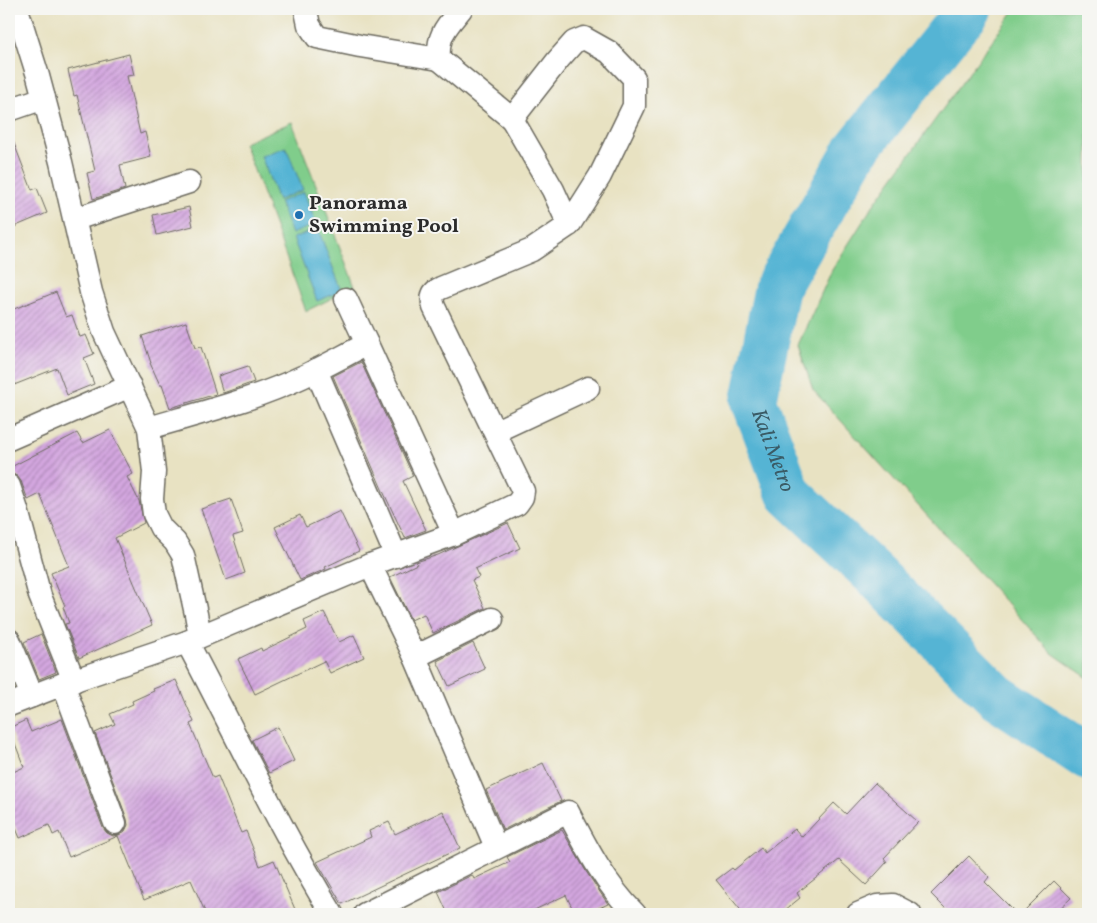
<svg xmlns="http://www.w3.org/2000/svg" width="1097" height="923" viewBox="0 0 1097 923" font-family="Vollkorn,serif">
<style>
.grass{fill:#80cd8b;stroke:#567c5b}
.water{fill:#55b4d4;stroke:#407080}
.lines{fill:none;stroke-linecap:round;stroke-linejoin:round}
.river{stroke:#55b4d4;stroke-width:46}
.building{fill:url(#building-hatch)}
.street-casing{stroke:#6d6b60;stroke-width:25}
.street{stroke:#fff;stroke-width:22}
.poi-dot{fill:#1f6fb2;stroke:#f6f6f2;stroke-width:2}
.labels{text-anchor:middle;dominant-baseline:central;stroke-width:4;stroke-linejoin:round;paint-order:stroke}
.poi-label{font-size:20px;font-weight:bold;fill:#2b2b2b;stroke:#f6f6f2;text-anchor:start}
.water-label{font-size:21px;font-style:italic;fill:#3a5b66;stroke:#f6f6f2}
</style>
<defs>
<pattern id="building-hatch" width="6" height="6" patternUnits="userSpaceOnUse" patternTransform="scale(1.25)"><rect width="6" height="6" fill="#d4a7e0"/><path d="M-1 1l2-2M0 6l6-6M5 7l2-2" fill="none" stroke="#ac88b6"/></pattern>
</defs>
<rect width="100%" height="100%" fill="#f6f6f2"/>
<filter id="ink" filterUnits="userSpaceOnUse"><feTurbulence type="fractalNoise" baseFrequency=".02" numOctaves="2"/><feDisplacementMap in="SourceGraphic" scale="10" xChannelSelector="R" yChannelSelector="G"/><feConvolveMatrix kernelMatrix="1 2 1 2 8 2 1 2 1" color-interpolation-filters="sRGB"/></filter>
<filter id="wash" filterUnits="userSpaceOnUse"><feTurbulence type="fractalNoise" baseFrequency=".0096" numOctaves="4" result="noise"/><feDisplacementMap in="SourceGraphic" scale="20" xChannelSelector="R" yChannelSelector="G"/><feGaussianBlur stdDeviation="1.12" result="paint"/><feColorMatrix in="noise" values="0 0 0 0 0 0 0 0 0 0 0 0 0 0 0 0 0 1.4 0 .05"/><feComposite in="paint" operator="in"/></filter>
<g filter="url(#wash)">
<rect width="100%" height="100%" fill="#e8e2c2"/>
<g class="grass">
<polygon points="1015,9 1088,9 1088,678 1052,653 813,390 798,345 832,270 872,207"/>
<polygon points="292,122 355,287 306,311 244,143"/>
</g>
<g class="water">
<polygon points="286,147 303,190 278,200 261,156"/>
<polygon points="304,192 316,224 292,234 279,202"/>
<polygon points="318,229 342,291 317,301 293,238"/>
</g>
<g class="lines">
<path class="river" id="s1" d="M969 9 856 150 777 287 754 401 789 494 876 576 996 696 1088 757"/>
</g>
<g id="blocks">
<g class="building">
<polygon points="129,54 134,75 127,76 140,134 145,132 151,157 120,165 125,189 93,199 87,173 95,171 77,95 74,96 68,70"/>
<polygon points="10,133 32,190 37,188 47,213 9,229"/>
<polygon points="189,207 193,226 157,235 153,215"/>
<polygon points="56,292 66,317 72,315 80,337 86,335 94,354 84,358 94,384 67,395 57,368 9,387 9,311"/>
<polygon points="186,322 195,348 201,347 216,394 170,408 162,385 160,385 150,363 151,363 142,336"/>
<polygon points="361,362 413,476 403,481 426,530 405,538 382,489 333,376"/>
<polygon points="248,366 254,382 223,393 218,376"/>
<polygon points="110,430 133,474 127,477 139,501 144,523 115,538 152,625 79,658 65,624 69,623 63,607 65,606 51,573 69,566 40,494 28,500 21,481 17,476 9,473 9,468 77,433 83,443"/>
<polygon points="231,499 243,533 233,536 245,573 226,580 201,509"/>
<polygon points="340,511 359,551 325,567 326,569 300,580 275,527 300,515 306,527"/>
<polygon points="508,523 520,548 475,569 479,577 472,580 485,608 433,633 424,614 411,620 390,577 417,564 416,562 438,555"/>
<polygon points="324,612 339,642 354,635 364,657 330,673 324,661 255,694 238,659 261,648 262,651 307,629 304,621"/>
<polygon points="41,634 56,672 39,679 24,642"/>
<polygon points="473,643 485,669 449,686 437,661"/>
<polygon points="176,680 194,722 190,724 213,778 218,776 241,833 246,831 260,866 274,860 297,914 206,914 191,880 144,900 118,836 69,857 59,832 53,835 49,825 20,838 9,812 9,774 24,767 9,728 26,720 31,732 62,719 103,828 107,833 113,836 119,835 125,831 128,825 127,819 95,733 115,724 110,714 133,704 132,701 154,691 153,689"/>
<polygon points="278,727 294,761 269,773 252,740"/>
<polygon points="543,763 561,801 503,830 486,790"/>
<polygon points="875,783 918,822 884,858 887,862 866,885 839,860 797,893 800,898 780,914 744,914 716,880 732,868 734,870 761,848 765,853 795,829 802,837 834,803 846,814"/>
<polygon points="443,811 460,848 342,904 317,862 371,837 369,831 389,822 395,834"/>
<polygon points="562,830 587,873 608,904 586,914 575,914 566,895 526,914 448,914 438,892 472,875 474,879 510,862 507,857"/>
<polygon points="969,856 989,877 985,882 1017,914 951,914 931,894"/>
<polygon points="1054,881 1071,898 1054,914 1021,914"/>
</g>
</g>
</g>
<g filter="url(#ink)">
<use href="#blocks" fill-opacity="0" stroke="#6d6b60" stroke-width="1"/>
<g class="lines">
<g class="street-casing">
<g id="street">
<polyline points="17,9 38,76 61,162 91,292 104,332 149,428 154,472 152,499 154,514 161,528 175,542 183,555 196,614 200,636"/>
<path d="M461 9C447 26 437 35 439 59L512 119"/>
<polyline points="306,11 309,25 317,37 360,46 439,59"/>
<polyline points="9,110 44,98"/>
<polyline points="75,219 189,182"/>
<polyline points="367,344 454,534"/>
<polyline points="316,370 396,556"/>
<path d="M149 428C200 413 253 400 302 377 324 367 345 355 367 344L346 299"/>
<polyline points="496,431 588,388"/>
<polyline points="9,439 130,386"/>
<polyline points="9,486 17,510 40,596 74,681"/>
<polyline points="370,565 415,657 496,847"/>
<polyline points="9,640 32,696"/>
<path d="M187 642C235 732 278 826 332 914"/>
<polyline points="415,657 492,619"/>
<polyline points="63,684 115,823"/>
<path d="M9 705 63 684 187 642 370 565 454 534 517 504 522 497 523 491 434 307C431 298 432 292 441 288L532 250 569 225 553 190 512 119 558 60 574 42 584 38 609 52 634 78V106L600 176 569 225"/>
<path d="M365 914 568 812C587 849 606 885 635 914"/>
<polyline points="858,914 877,906 893,905 910,914"/>
</g>
</g>
<use href="#street" class="street"/>
</g>
</g>
<circle class="poi-dot" cx="299" cy="215" r="5"/>
<g class="labels">
<g class="poi-label">
<text x="309" y="204">Panorama<tspan x="309" dy="23">Swimming Pool</tspan></text>
</g>
<g class="water-label">
<text stroke="none"><textPath href="#s1" startOffset="508">Kali Metro</textPath></text>
</g>
</g>
<rect width="1097" height="923" fill="none" stroke="#f6f6f2" stroke-width="30"/>
</svg>
